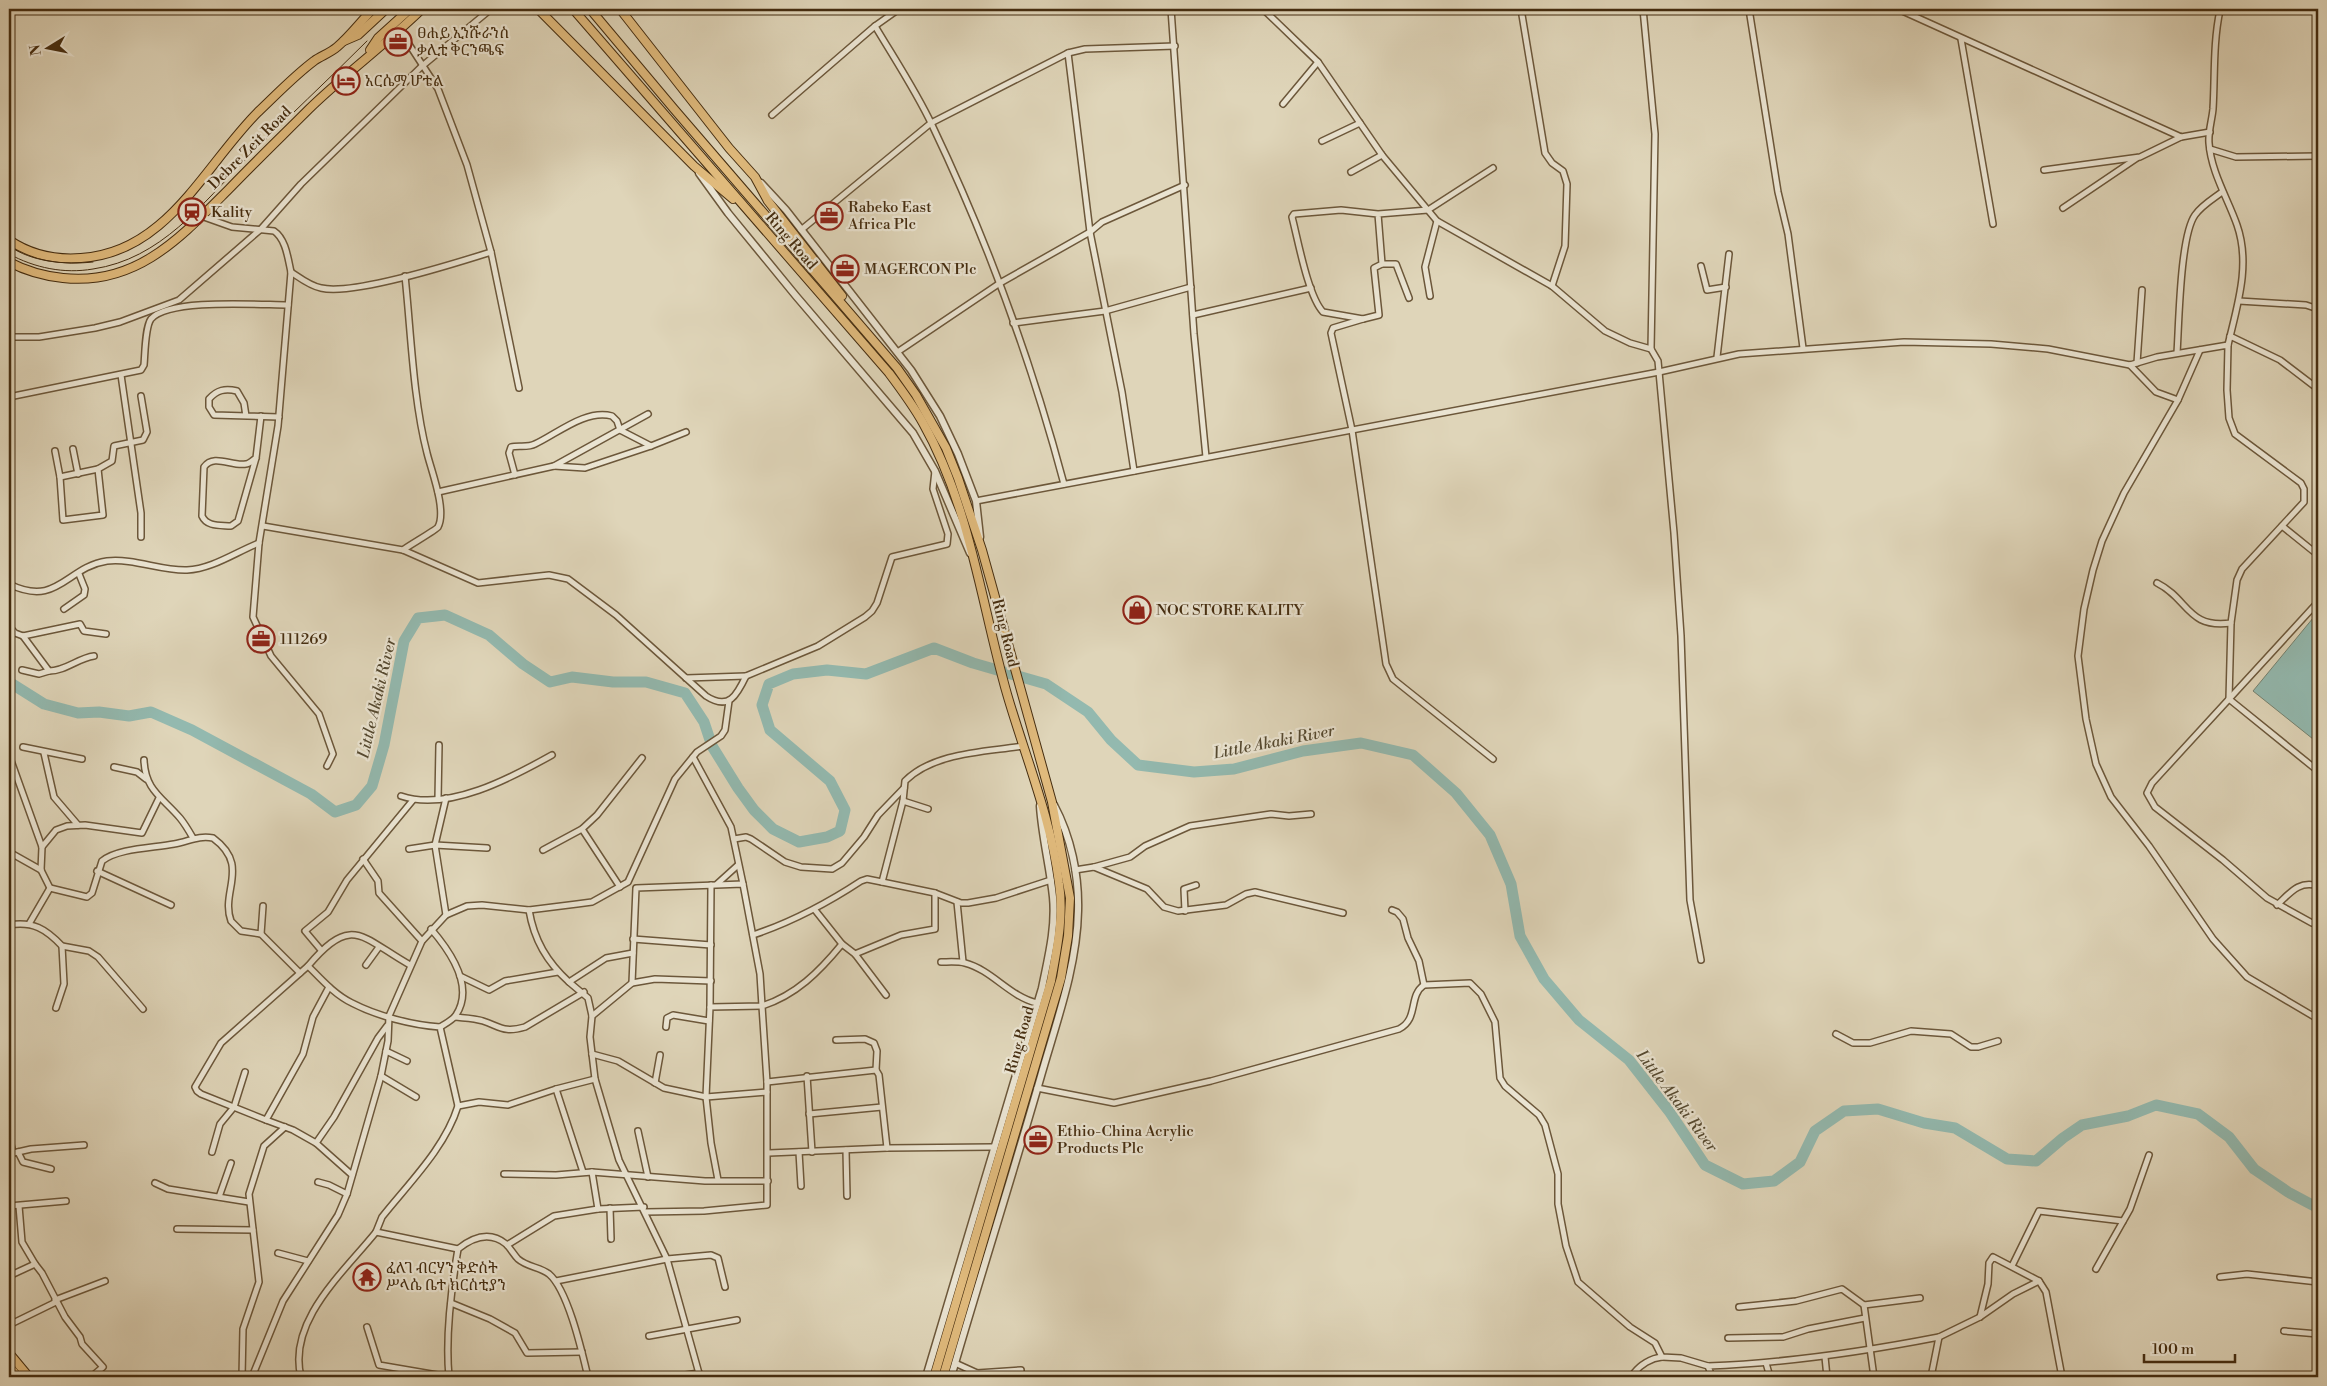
<svg xmlns="http://www.w3.org/2000/svg" width="2327" height="1386" viewBox="0 0 2327 1386" font-family="'Libre Bodoni','Noto Serif Ethiopic',serif">
<style>
.water{fill:#93b9af;stroke:#74816f}
.lines{fill:none;stroke-linecap:round;stroke-linejoin:round}
.river{stroke:#93b9af;stroke-width:11}
.minor-casing{stroke:#6c573a;stroke-width:8}
.tertiary-casing{stroke:#6c573a;stroke-width:9}
.primary-casing{stroke:#452d10;stroke-width:10}
.trunk-casing{stroke:#452d10;stroke-width:10}
.minor{stroke:#eae4d2;stroke-width:5}
.tertiary{stroke:#eae4d2;stroke-width:6}
.primary{stroke:#e0ba7c;stroke-width:8}
.trunk{stroke:#e0ba7c;stroke-width:8}
.tram{stroke:#452d10;stroke-width:1}
.labels{text-anchor:middle;dominant-baseline:central;stroke-width:4.5;stroke-linejoin:round;paint-order:stroke}
.poi-label{font-size:15px;fill:#452d10;stroke:#eae4d2;text-anchor:start}
.street-label{font-size:15px;fill:#452d10;stroke:#eae4d2}
.water-label{font-size:16px;font-style:italic;fill:#554930;stroke:#eae4d2}
</style>
<rect width="100%" height="100%" fill="#dfd5b9"/>
<filter id="stains"><feTurbulence type="fractalNoise" baseFrequency=".004" numOctaves="4"/><feColorMatrix values="0 0 0 0 .2 0 0 0 0 .09 0 0 0 0 .02 0 0 0 .5 -.17"/></filter>
<radialGradient id="worn" r=".72"><stop offset=".6" stop-color="#630" stop-opacity="0"/><stop offset="1" stop-color="#630" stop-opacity=".3"/></radialGradient>
<polygon class="water" points="2318,612 2318,743 2253,691"/>
<g class="lines">
<polyline class="river" points="9,682 44,704 78,713 99,712 129,716 151,712 192,730 311,794 335,812 356,805 372,786 384,745 404,641 418,618 445,615 489,635 523,664 550,682 572,677 613,682 646,682 685,693 704,722 712,746 738,788 754,810 773,829 799,842 827,837 840,831 845,810 830,781 770,730 762,705 769,684 793,674 827,670 866,674 934,648 973,663 1046,684 1088,712 1111,740 1138,765 1194,772 1234,769 1303,751 1361,743 1413,755 1456,793 1490,835 1511,884 1520,936 1544,979 1579,1020 1629,1060 1669,1111 1705,1165 1743,1184 1774,1181 1800,1162 1815,1131 1844,1111 1878,1109 1924,1123 1955,1128 2007,1159 2036,1161 2063,1138 2082,1125 2128,1116 2156,1105 2198,1114 2229,1137 2254,1169 2288,1192 2318,1208"/>
<g class="minor-casing">
<g id="minor">
<polyline points="1171,9 1194,334 1206,457"/>
<polyline points="1263,9 1318,62 1382,155 1437,221 1552,286 1605,331 1630,343 1651,349 1658,361 1674,533 1681,636 1690,900 1701,960"/>
<polyline points="1521,9 1545,153 1552,163 1563,171 1567,184 1565,246 1552,286"/>
<polyline points="1643,9 1655,134 1651,349"/>
<polyline points="1749,9 1778,192 1788,234 1803,348"/>
<polyline points="1898,9 2181,137 2210,132"/>
<polyline points="2216,9 2288,9"/>
<path d="M2220 10C2213 43 2215 76 2213 109 2212 120 2208 132 2209 143 2211 172 2228 199 2237 225 2251 265 2237 306 2228 345"/>
<path d="M875 26C894 58 916 91 932 125 987 240 1031 360 1064 484"/>
<polyline points="399,29 438,89 467,165 491,252 519,388"/>
<polyline points="1961,39 1993,224"/>
<polyline points="1068,53 1085,49 1175,46"/>
<polyline points="1283,104 1318,62"/>
<polyline points="772,115 875,26 899,9"/>
<polyline points="1322,141 1360,123"/>
<polyline points="2210,149 2236,157 2318,156"/>
<polyline points="2044,170 2140,157 2181,137"/>
<polyline points="1351,172 1382,155"/>
<polyline points="2063,208 2137,158"/>
<path d="M1378 214 1382 264 1374 268 1379 315 1363 319 1323 312C1308 296 1298 240 1292 217L1294 214 1341 210 1378 214 1428 210 1493 168"/>
<path d="M201 216 232 227 274 231C286 239 288 259 291 272L278 426 259 543 253 617 271 656 319 714 333 754 327 766"/>
<polyline points="801,230 931,123 1068,53 1090,232 1122,392 1134,471"/>
<polyline points="1382,264 1396,264 1409,298"/>
<polyline points="1701,266 1707,290 1726,287"/>
<path d="M291 272C300 278 310 286 321 288 353 296 456 263 491 252"/>
<polyline points="1430,296 1425,267 1437,221"/>
<polyline points="2239,301 2306,305 2318,309"/>
<polyline points="1193,315 1311,288"/>
<polyline points="1363,319 1333,328 1331,333 1352,430 1386,664 1393,679 1493,759"/>
<polyline points="1013,323 1105,311 1191,287"/>
<polyline points="2230,336 2280,360 2318,389"/>
<polyline points="9,337 39,337 95,328 120,322 179,300 261,229 301,184 421,67 491,9"/>
<polyline points="2200,350 2178,400 2124,493 2102,541 2093,570 2084,609 2078,656 2086,719 2096,764 2111,797 2149,846 2213,939 2247,977 2318,1019"/>
<polyline points="899,351 1000,283 1090,232 1102,222 1185,185"/>
<path d="M2177 353C2179 324 2180 236 2195 215 2202 205 2213 199 2222 192"/>
<polyline points="1717,357 1729,254"/>
<polyline points="2137,363 2142,290"/>
<polyline points="2130,365 2156,392 2178,400"/>
<polyline points="121,375 141,513 141,537"/>
<path d="M9 397 141 370 144 365C145 355 145 327 151 319 169 298 260 305 288 305"/>
<path d="M246 416 244 403 237 391C225 388 217 390 209 399V407L214 415 279 417"/>
<polyline points="73,449 78,474"/>
<polyline points="55,451 60,477 63,520 103,515 98,469 112,461 114,446 143,440 147,432 141,396"/>
<path d="M256 458C253 460 249 464 246 464 232 467 214 453 204 467L202 516C207 527 220 525 231 526L238 521 256 458 261 416"/>
<polyline points="554,466 585,468 651,446 686,432"/>
<path d="M515 475 509 453 511 447C518 445 528 448 535 444 557 434 585 409 612 416L617 421 620 430 651 446"/>
<polyline points="60,477 98,469"/>
<polyline points="438,492 554,466 648,414"/>
<path d="M976 501 1659 372 1739 354 1904 342 1991 344 2048 349 2130 365 2157 357 2228 345 2227 390 2229 418 2235 434 2301 483 2304 489V502L2242 569 2237 580 2231 623C2187 629 2189 599 2157 583"/>
<path d="M263 526 403 550 478 583 549 575 568 579 616 615 706 696C729 711 737 695 746 676L818 646 865 617 872 611 877 603 892 557 947 544 948 534 933 489 935 471"/>
<polyline points="2282,526 2318,555"/>
<path d="M403 550C408 546 436 530 438 527 447 510 431 470 427 453 413 399 411 332 405 276"/>
<path d="M9 584C58 608 66 567 107 561 134 558 161 571 187 570 212 569 236 552 259 543"/>
<polyline points="64,609 84,595 85,589 79,574"/>
<polyline points="2231,623 2229,699 2318,771"/>
<polyline points="9,626 15,633 23,636 80,624 84,631 106,634"/>
<path d="M23 636 49 671C66 671 78 658 94 656"/>
<polyline points="22,670 39,674 49,671"/>
<polyline points="686,678 746,676"/>
<polyline points="23,747 82,759"/>
<polyline points="44,753 54,797 78,825"/>
<path d="M9 755 42 847 41 870 50 888 87 897 92 893 102 861C118 848 154 848 174 844 188 842 198 835 213 838 251 866 220 891 231 921L241 931 261 934 300 973"/>
<polyline points="693,757 731,827 743,884"/>
<path d="M144 760C145 790 162 797 180 818 185 824 189 831 193 838"/>
<polyline points="114,767 137,772 146,779"/>
<path d="M401 796C448 812 511 778 552 755"/>
<polyline points="446,798 435,845 446,915"/>
<polyline points="438,799 439,745"/>
<polyline points="903,801 928,809"/>
<polyline points="582,829 620,887"/>
<polyline points="734,839 746,837 751,839 785,862 801,867 832,869 842,863 864,837 878,815 904,788"/>
<polyline points="42,847 56,830 67,826 85,825 142,833 159,798"/>
<polyline points="409,849 435,845 487,848"/>
<polyline points="543,850 582,829 597,815 642,758"/>
<polyline points="9,852 41,870"/>
<polyline points="363,859 378,881 379,893 422,941"/>
<polyline points="1094,867 1130,857 1145,846 1190,826 1271,814 1289,816 1311,814"/>
<polyline points="1075,870 1094,867 1147,889 1164,907 1178,911 1226,905 1246,894 1255,892 1343,913"/>
<polyline points="97,871 171,905"/>
<polyline points="882,882 935,893 961,903 968,903 996,898 1051,880"/>
<polyline points="717,884 738,865"/>
<polyline points="957,902 963,962"/>
<path d="M2277 905C2290 893 2299 880 2318 886"/>
<path d="M529 910C534 940 547 962 569 982L606 958 633 953"/>
<polyline points="815,910 842,944"/>
<polyline points="1392,910 1397,912 1403,919 1408,938 1419,961 1424,985"/>
<polyline points="1185,911 1184,889 1196,885"/>
<polyline points="2312,923 2267,898 2223,860 2155,807 2147,793 2152,783 2318,602"/>
<polyline points="29,924 50,888"/>
<path d="M9 925C33 921 46 929 62 946L64 984 56 1008"/>
<path d="M431 929C450 951 475 986 456 1015 453 1020 445 1024 440 1027"/>
<polyline points="261,934 263,906"/>
<path d="M753 935C792 922 826 904 861 881L867 879 882 882 903 801 905 781C934 752 986 752 1023 746"/>
<polyline points="633,939 711,945"/>
<polyline points="62,946 89,951 98,957 143,1009"/>
<polyline points="321,950 305,931 328,912 347,880 413,800"/>
<polyline points="855,954 901,935 935,929 935,893"/>
<path d="M941 962C948 962 957 961 965 963 992 970 1010 997 1037 1003"/>
<polyline points="366,965 379,947"/>
<path d="M410 965C362 938 352 913 308 966 321 979 335 995 352 1003 377 1016 412 1025 440 1027L458 1106 479 1102 508 1105 556 1089"/>
<polyline points="460,976 489,990 505,981 558,972"/>
<polyline points="569,982 588,998 592,1016"/>
<polyline points="632,983 655,979 711,981"/>
<polyline points="710,1007 711,885"/>
<path d="M455 1017C464 1018 474 1018 483 1021 501 1027 504 1033 525 1027L584 992"/>
<polyline points="666,1027 667,1018 673,1015 709,1021"/>
<polyline points="1836,1034 1853,1043 1870,1043 1911,1031 1951,1034 1971,1047 1978,1047 1998,1041"/>
<polyline points="836,1040 865,1039 874,1043 877,1051 876,1070"/>
<polyline points="386,1051 407,1061"/>
<polyline points="592,1054 618,1061 664,1088 706,1097 767,1092"/>
<polyline points="381,1076 416,1097"/>
<polyline points="807,1076 812,1152"/>
<polyline points="767,1082 876,1070 879,1075 887,1148"/>
<polyline points="655,1083 660,1055"/>
<path d="M1037 1088 1114 1103 1211 1081 1399 1029C1419 1019 1408 996 1424 985L1470 983 1481 994 1495 1022 1500 1078 1505 1086 1539 1115 1545 1125 1558 1174V1204L1566 1246 1578 1282 1630 1327 1655 1343 1662 1357 1681 1358 1708 1366"/>
<polyline points="809,1114 882,1107"/>
<polyline points="266,1120 201,1094 197,1091 195,1087 221,1043 308,966"/>
<polyline points="638,1131 648,1177"/>
<polyline points="9,1136 13,1153"/>
<polyline points="316,1143 293,1130 266,1120 303,1054 313,1017 329,987"/>
<polyline points="846,1150 847,1196"/>
<polyline points="18,1152 23,1162 51,1169"/>
<polyline points="212,1152 220,1124 234,1107 245,1072"/>
<polyline points="799,1152 801,1186"/>
<polyline points="769,1153 887,1148 993,1147"/>
<polyline points="9,1154 31,1149 84,1145"/>
<polyline points="583,1172 556,1089 595,1079"/>
<polyline points="592,1172 598,1209"/>
<polyline points="504,1174 556,1175 592,1172 705,1181 768,1181"/>
<polyline points="352,1175 316,1143 334,1117 378,1038 387,1026"/>
<polyline points="318,1182 329,1185 347,1194"/>
<polyline points="155,1183 168,1189 249,1202"/>
<polyline points="9,1196 11,1206"/>
<polyline points="219,1197 231,1163"/>
<polyline points="9,1206 66,1201"/>
<polyline points="610,1208 611,1239"/>
<path d="M646 1212 704 1211 767 1205V1082L762 1006C796 995 819 972 842 944L855 954 886 995"/>
<polyline points="177,1229 253,1230"/>
<polyline points="507,1245 554,1216 598,1209 644,1207"/>
<path d="M458 1249 376 1232 382 1217C409 1183 445 1148 458 1106"/>
<polyline points="278,1253 308,1261"/>
<polyline points="35,1264 42,1273 65,1317 80,1337 82,1344 103,1367 91,1377"/>
<polyline points="2012,1266 2039,1211 2123,1221"/>
<polyline points="2096,1269 2130,1209 2149,1155"/>
<polyline points="9,1276 35,1264 22,1242 19,1206"/>
<polyline points="2220,1277 2247,1274 2318,1282"/>
<polyline points="556,1281 667,1259 711,1255 718,1258 725,1287"/>
<polyline points="2318,1290 2318,1303"/>
<polyline points="55,1300 105,1281"/>
<polyline points="451,1303 490,1319 515,1333 527,1353 582,1352"/>
<polyline points="1739,1307 1796,1301 1842,1289 1864,1305"/>
<polyline points="1980,1317 1988,1284 1989,1263 1993,1257 2039,1281 2046,1292 2062,1377"/>
<polyline points="9,1325 56,1302"/>
<polyline points="367,1327 379,1365 449,1377"/>
<polyline points="2284,1331 2318,1334"/>
<polyline points="649,1336 737,1320"/>
<polyline points="1939,1337 1980,1317 2013,1294 2039,1281"/>
<polyline points="1728,1338 1783,1337 1808,1329 1865,1318"/>
<polyline points="1825,1357 1827,1377"/>
<polyline points="955,1363 977,1373 980,1377"/>
<polyline points="1766,1363 1770,1377"/>
<polyline points="977,1373 1021,1370"/>
<polyline points="2206,1375 2206,1377"/>
<polyline points="242,1377 243,1329 259,1282 249,1194 264,1146 285,1127"/>
<polyline points="252,1377 283,1301 338,1215 347,1194 381,1076 388,1041 389,1016 422,941 446,915 467,906 482,905 529,910 577,904 592,902 628,882 675,779 697,752 721,736 725,730 729,701"/>
<path d="M301 1377C287 1321 344 1272 376 1232"/>
<path d="M449 1377C445 1335 451 1290 458 1249 473 1237 490 1231 506 1244 511 1249 514 1255 518 1259 527 1267 540 1267 549 1274 568 1290 582 1352 588 1377"/>
<polyline points="672,1377 699,1373"/>
<polyline points="700,1377 667,1259 619,1160 595,1079 590,1037 592,1016 632,983 636,888 743,884 760,974 762,1006 710,1007 706,1097 711,1143 718,1180"/>
<polyline points="1211,1377 1230,1375 1260,1377"/>
<path d="M1634 1377V1373C1640 1365 1651 1358 1662 1357"/>
<path d="M1712 1377 1708 1366C1786 1363 1862 1352 1939 1337L1931 1377"/>
<polyline points="1874,1377 1864,1305 1920,1298"/>
<polyline points="2316,1377 2318,1361"/>
</g>
</g>
<g class="tertiary-casing">
<g id="tertiary">
<polyline points="699,173 728,213 796,296 913,433 935,471 970,553"/>
<polyline points="761,183 786,210 911,370 940,416 958,454 976,501 980,537"/>
<path d="M926 1377 1042 988C1048 958 1056 928 1053 897 1050 867 1042 837 1040 806"/>
<path d="M951 1377C980 1277 1012 1177 1041 1076 1056 1023 1077 967 1078 911 1079 875 1071 837 1054 805"/>
</g>
</g>
<g class="primary-casing">
<g id="primary">
<polyline points="344,41 358,35 386,9"/>
<polyline points="370,50 378,38 410,9"/>
<path d="M9 240C31 255 55 260 81 258 167 253 204 166 258 112 276 95 294 76 314 61 321 56 330 53 337 47 350 36 361 21 373 9"/>
<path d="M9 262C26 271 44 276 63 278 137 286 181 237 229 189 255 162 282 136 309 109 345 74 386 44 422 9"/>
<polyline points="9,1353 29,1377"/>
<polyline points="9,1366 18,1377"/>
</g>
</g>
<g class="trunk-casing">
<g id="trunk">
<polyline points="538,9 694,166 733,199"/>
<path d="M573 9 889 373C901 389 913 405 923 423 970 506 981 603 1007 694 1025 756 1051 818 1059 883 1064 917 1057 948 1051 981L934 1377"/>
<polyline points="590,9 674,109 897,368 916,395 946,448 958,478 982,550 1052,802 1070,898 1068,936 1061,978 943,1377"/>
<polyline points="620,9 729,148 755,177 768,201 842,296"/>
</g>
</g>
<use href="#minor" class="minor"/>
<use href="#tertiary" class="tertiary"/>
<use href="#primary" class="primary"/>
<use href="#trunk" class="trunk"/>
<g class="tram">
<path d="M9 246C32 262 65 265 93 262"/>
<path d="M9 254C35 268 64 274 93 269 161 259 202 204 247 158 287 118 328 80 367 41"/>
</g>
</g>
<defs>
<g id="office-ring" transform="scale(1.4375)"><circle r="9.5" fill="#eae4d2" stroke="#8f2418" stroke-width="1.5"/><path d="M-6-3h4V-5.5h4V-3h4V5H-6ZM-1-4.5V-3h2v-1.5ZM-6 0V1H6V0Z" fill="#8f2418"/></g>
<g id="hotel-ring" transform="scale(1.4375)"><circle r="9.5" fill="#eae4d2" stroke="#8f2418" stroke-width="1.5"/><path d="M-6-4.5h1.5V1H6V5H4.5V3h-9V5H-6ZM-4 0a1.8 1.8 0 1 1 3.6 0ZM.5 0V-2.5h3Q6-2.5 6 0Z" fill="#8f2418"/></g>
<g id="station-ring" transform="scale(1.4375)"><circle r="9.5" fill="#eae4d2" stroke="#8f2418" stroke-width="1.5"/><path d="M-3-6H3Q5-6 5-4V2Q5 4 3 4L4.5 6H3L1.5 4h-3L-3 6H-4.5L-3 4Q-5 4-5 2V-4Q-5-6-3-6ZM-3.5-4v3h7v-3ZM-3.5 1v1.5H-2V1ZM2 1v1.5H3.5V1Z" fill="#8f2418"/></g>
<g id="shop-ring" transform="scale(1.4375)"><circle r="9.5" fill="#eae4d2" stroke="#8f2418" stroke-width="1.5"/><path d="M-5-2.5h2.3a2.7 3.5 0 0 1 5.4 0H5L5.5 6h-11ZM-1.5-2.5h3a1.5 2.3 0 0 0-3 0Z" fill="#8f2418"/></g>
<g id="temple-ring" transform="scale(1.4375)"><circle r="9.5" fill="#eae4d2" stroke="#8f2418" stroke-width="1.5"/><path d="M0-6L5-2H3V0L6.5 2.5H4V6H1.5V3h-3V6H-4V2.5H-6.5L-3 0V-2H-5Z" fill="#8f2418"/></g>
</defs>
<g fill-rule="evenodd">
<use href="#office-ring" x="398" y="42"/>
<use href="#hotel-ring" x="346" y="81"/>
<use href="#station-ring" x="192" y="212"/>
<use href="#office-ring" x="829" y="216"/>
<use href="#office-ring" x="845" y="269"/>
<use href="#shop-ring" x="1137" y="610"/>
<use href="#office-ring" x="261" y="639"/>
<use href="#office-ring" x="1038" y="1140"/>
<use href="#temple-ring" x="367" y="1277"/>
</g>
<g class="labels">
<g class="poi-label">
<text x="417" y="33">ፀሐይ ኢንሹራንስ<tspan x="417" dy="17">ቃሊቲ ቅርንጫፍ</tspan></text>
<text x="365" y="81">አርሴማ ሆቴል</text>
<text x="848" y="207">Rabeko East<tspan x="848" dy="17">Africa Plc</tspan></text>
<text x="211" y="212">Kality</text>
<text x="864" y="269">MAGERCON Plc</text>
<text x="1156" y="610">NOC STORE KALITY</text>
<text x="280" y="639">111269</text>
<text x="1057" y="1131">Ethio-China Acrylic<tspan x="1057" dy="17">Products Plc</tspan></text>
<text x="386" y="1268">ፈለገ ብርሃን ቅድስት<tspan x="386" dy="17">ሥላሴ ቤተ ክርስቲያን</tspan></text>
</g>
<g class="street-label">
<text transform="translate(250 148) rotate(-45)">Debre Zeit Road</text>
<text transform="translate(791 241) rotate(49)">Ring Road</text>
<text transform="translate(1005 633) rotate(76)">Ring Road</text>
<text transform="translate(1020 1040) rotate(-74)">Ring Road</text>
</g>
<g class="water-label">
<text transform="translate(377 698) rotate(-77)">Little Akaki River</text>
<text transform="translate(1274 742) rotate(-11)">Little Akaki River</text>
<text transform="translate(1677 1101) rotate(53)">Little Akaki River</text>
</g>
</g>
<rect width="2327" height="1386" fill="none" stroke="#dfd5b9" stroke-width="30"/>
<rect x="10" y="10" width="2307" height="1366" fill="none" stroke="#452d10" stroke-width="2.5"/>
<rect x="15" y="15" width="2297" height="1356" fill="none" stroke="#452d10"/>
<g transform="translate(48 48) rotate(260)" stroke="#eae4d2" stroke-width="4" paint-order="stroke">
<path d="M0-4L9 19L0 12L-9 19Z" fill="#452d10"/>
<text y="-8" font-size="14" font-weight="bold" text-anchor="middle" fill="#452d10">N</text>
</g>
<path d="M2144 1354v8h91v-8" fill="none" stroke="#452d10" stroke-width="2.5"/>
<text x="2152" y="1354" font-size="15" fill="#452d10" stroke="#eae4d2" stroke-width="4" paint-order="stroke">100 m</text>
<rect width="100%" height="100%" filter="url(#stains)"/>
<rect width="100%" height="100%" fill="url(#worn)"/>
</svg>
